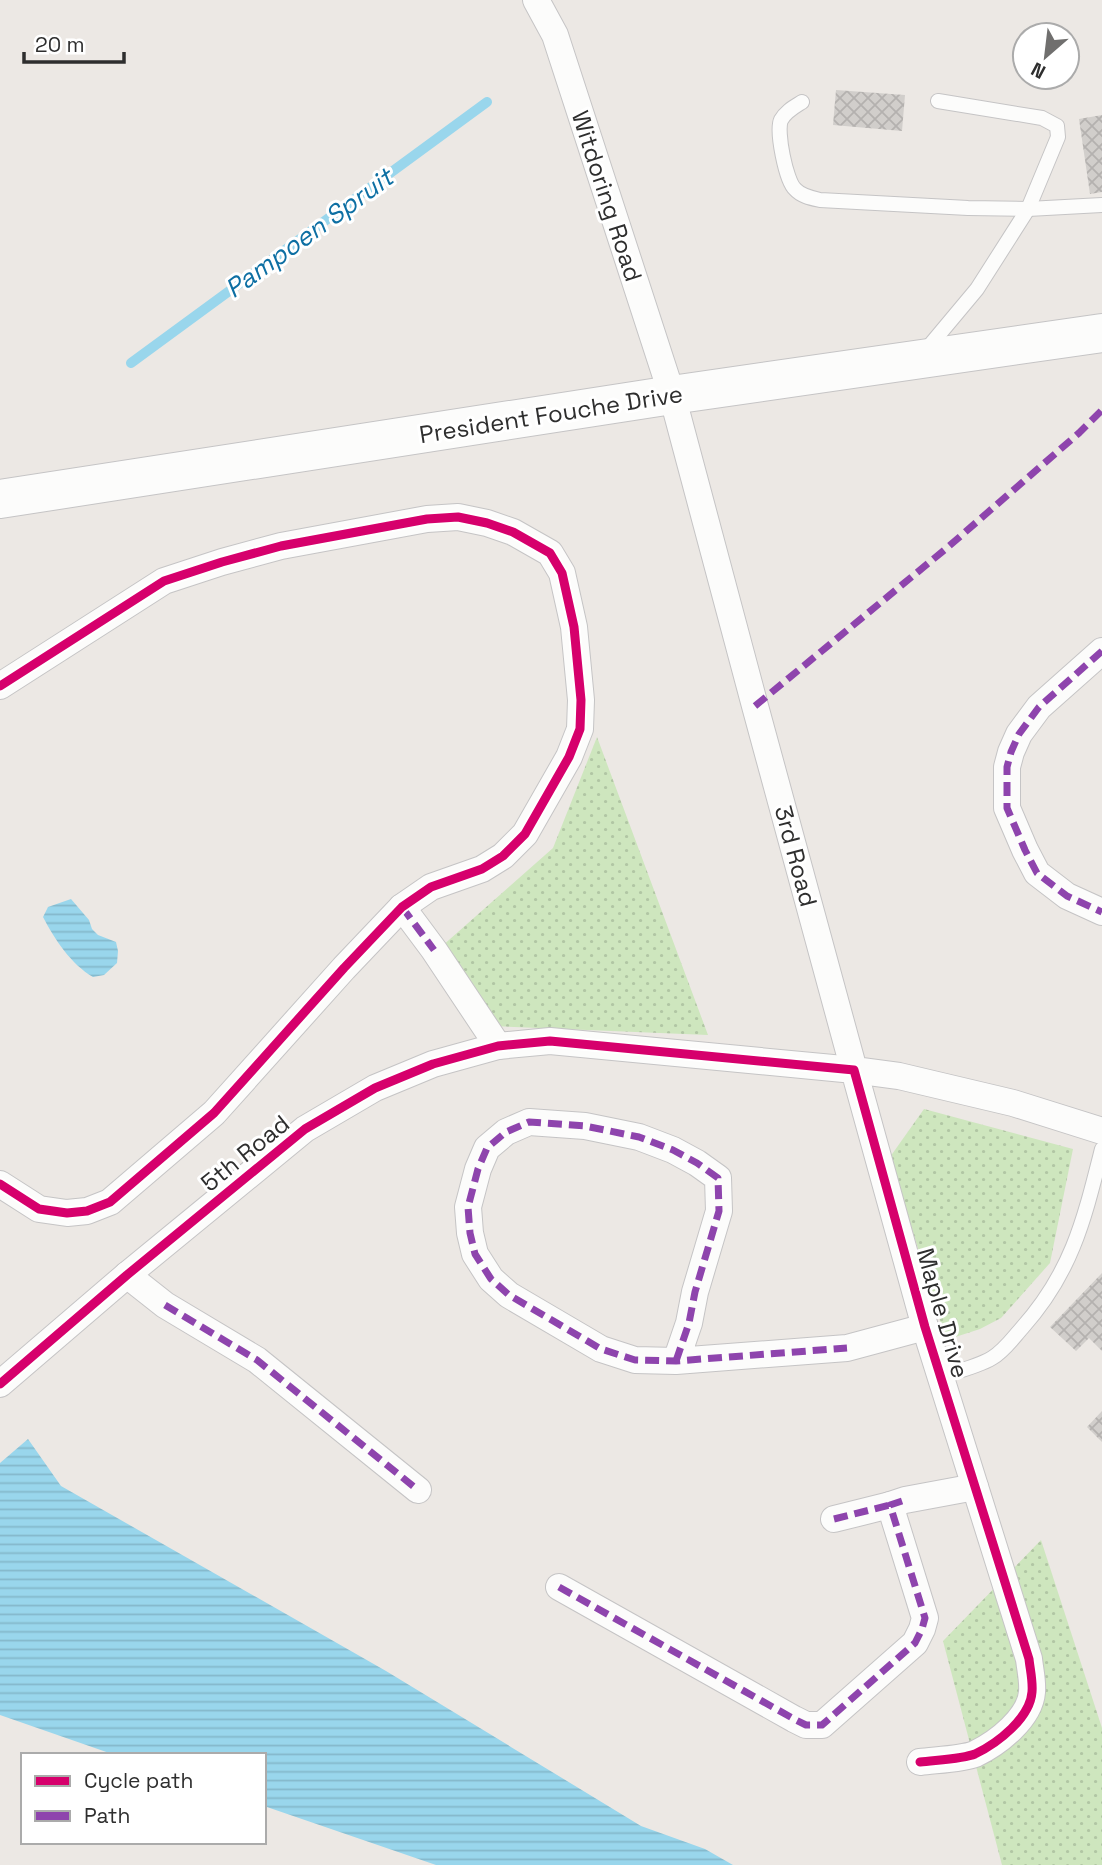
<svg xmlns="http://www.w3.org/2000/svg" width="1102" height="1865" viewBox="0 0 1102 1865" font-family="'Space Grotesk',sans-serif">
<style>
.grass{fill:url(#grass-dots)}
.water{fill:url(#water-rules)}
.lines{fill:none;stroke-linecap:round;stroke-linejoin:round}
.stream{stroke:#99d6ec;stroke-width:10}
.building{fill:url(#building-cross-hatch)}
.lane-casing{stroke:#c5c4c5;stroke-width:16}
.street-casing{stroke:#c5c4c5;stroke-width:28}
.secondary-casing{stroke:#c5c4c5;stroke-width:40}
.lane{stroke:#fcfcfb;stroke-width:14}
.street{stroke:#fcfcfb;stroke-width:26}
.secondary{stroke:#fcfcfb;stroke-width:38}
.quiet{stroke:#8e44ad;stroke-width:7;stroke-dasharray:14 7;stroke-linecap:butt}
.cycleway-casing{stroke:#fff;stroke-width:13}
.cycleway{stroke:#d6006c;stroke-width:9}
.labels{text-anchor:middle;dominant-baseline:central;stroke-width:6;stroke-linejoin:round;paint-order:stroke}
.street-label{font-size:24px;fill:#2e2e2e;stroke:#fff}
.water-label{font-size:26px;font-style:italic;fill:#0d6fa3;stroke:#fff}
</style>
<defs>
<pattern id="grass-dots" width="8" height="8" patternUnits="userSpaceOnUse" patternTransform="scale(1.75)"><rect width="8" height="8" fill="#cee6be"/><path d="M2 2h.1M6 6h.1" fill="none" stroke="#b1c6a4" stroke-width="1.8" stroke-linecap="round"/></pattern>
<pattern id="water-rules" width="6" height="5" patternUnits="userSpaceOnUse" patternTransform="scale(1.75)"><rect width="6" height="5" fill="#99d6ec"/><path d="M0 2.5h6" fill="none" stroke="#84b8cb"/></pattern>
<pattern id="building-cross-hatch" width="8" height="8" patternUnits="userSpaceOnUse" patternTransform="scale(1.75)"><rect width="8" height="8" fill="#d1cecb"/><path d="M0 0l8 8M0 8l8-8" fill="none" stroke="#b4b1af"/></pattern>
</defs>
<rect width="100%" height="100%" fill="#ece8e4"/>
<g class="grass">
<polygon points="597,737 708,1035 492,1026 441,947 553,848"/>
<polygon points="924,1109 1073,1149 1050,1263 1001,1318 980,1329 946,1340 890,1157"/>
<polygon points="1041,1540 1102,1728 1102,1865 1002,1865 943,1641"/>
</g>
<g class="water">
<path d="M71 899 89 920 92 929 98 935 116 942 118 951 117 963 104 975 93 977C71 964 55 940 43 917L48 907Z"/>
<polygon points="28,1439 61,1486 386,1671 641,1826 705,1849 733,1865 436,1865 264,1806 264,1755 115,1755 0,1715 0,1463"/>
</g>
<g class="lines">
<polyline class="stream" points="131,363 487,102"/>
</g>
<g class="building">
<polygon points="836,90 905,95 902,131 833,125"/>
<polygon points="1102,115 1102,192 1090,194 1079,119"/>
<polygon points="1102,1273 1102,1351 1089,1338 1076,1351 1050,1327"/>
<polygon points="1102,1411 1102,1442 1087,1427"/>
</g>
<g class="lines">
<g class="lane-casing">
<g id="lane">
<path d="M802 102C794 107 786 111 781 120 776 131 786 181 795 189 801 196 811 198 820 200L968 208 1028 209 1102 205"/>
<polyline points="926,350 977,289 1028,209 1058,137 1057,126 1042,118 938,101"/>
<path d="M941 1376C958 1371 977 1367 992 1358 1004 1351 1013 1338 1022 1328 1072 1272 1084 1220 1102 1149"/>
</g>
</g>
<g class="street-casing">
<g id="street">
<polyline points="536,0 555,35 672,395 755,706 854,1070 899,1076 1013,1103 1102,1131"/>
<polyline points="1102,651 1039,707 1019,734 1011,752 1007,767 1007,808 1025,850 1037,873 1067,896 1102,912"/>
<polyline points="0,686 164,581 222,562 281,546 427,519 458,517 487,523 513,532 550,553 562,573 574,627 581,700 580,729 569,757 525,834 503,856 482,869 431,887 402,907 344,968 214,1113 110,1202 87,1211 67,1213 39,1209 0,1184"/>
<polyline points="402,907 434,950 498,1046"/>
<polyline points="127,1275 165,1305 257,1360 418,1490"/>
<polyline points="676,1361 689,1323 695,1292 719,1211 718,1178 697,1163 673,1150 639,1137 585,1126 529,1122 506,1132 487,1148 478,1169 468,1207 470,1233 475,1254 491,1279 509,1295 601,1349 635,1360 676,1361 847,1348 925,1327"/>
<path d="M0 1384 127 1275 305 1129 375 1088 433 1064 498 1046 550 1041 854 1070 925 1327 1029 1659C1030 1669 1033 1681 1032 1692 1030 1718 998 1743 975 1754 963 1759 935 1760 920 1762"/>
<polyline points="834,1519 890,1505"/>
<polyline points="559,1587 794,1719 806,1725 822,1725 915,1643 922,1629 925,1618 890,1505 905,1500 975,1487"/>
</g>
</g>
<g class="secondary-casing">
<polyline id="secondary" points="0,499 672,395 1102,333"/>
</g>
<use href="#lane" class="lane"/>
<use href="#street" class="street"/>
<use href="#secondary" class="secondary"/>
<g class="quiet">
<polyline points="1102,651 1039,707 1019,734 1011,752 1007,767 1007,808 1025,850 1037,873 1067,896 1102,912"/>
<polyline points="755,706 948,547 1079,433 1102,410"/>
<polyline points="402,907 434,950"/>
<polyline points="165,1305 257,1360 418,1490"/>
<polyline points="676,1361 689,1323 695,1292 719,1211 718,1178 697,1163 673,1150 639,1137 585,1126 529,1122 506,1132 487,1148 478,1169 468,1207 470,1233 475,1254 491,1279 509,1295 601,1349 635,1360 676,1361 847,1348"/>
<polyline points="834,1519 890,1505"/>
<polyline points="559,1587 794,1719 806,1725 822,1725 915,1643 922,1629 925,1618 890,1505 905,1500"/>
</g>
<g class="cycleway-casing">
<g id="cycleway">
<polyline points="0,686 164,581 222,562 281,546 427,519 458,517 487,523 513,532 550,553 562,573 574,627 581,700 580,729 569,757 525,834 503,856 482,869 431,887 402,907 344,968 214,1113 110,1202 87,1211 67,1213 39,1209 0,1184"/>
<path d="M0 1384 127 1275 305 1129 375 1088 433 1064 498 1046 550 1041 854 1070 925 1327 1029 1659C1030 1669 1033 1681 1032 1692 1030 1718 998 1743 975 1754 963 1759 935 1760 920 1762"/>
</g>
</g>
<use href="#cycleway" class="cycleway"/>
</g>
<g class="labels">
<g class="street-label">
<text transform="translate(607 196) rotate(72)">Witdoring Road</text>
<text transform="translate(551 414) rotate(-9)">President Fouche Drive</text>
<text transform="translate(796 856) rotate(75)">3rd Road</text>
<text transform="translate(245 1153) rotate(-39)">5th Road</text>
<text transform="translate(943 1313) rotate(74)">Maple Drive</text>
</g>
<g class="water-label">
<text transform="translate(309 233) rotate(-36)">Pampoen Spruit</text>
</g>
</g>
<rect x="21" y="1753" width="245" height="91" fill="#ffffff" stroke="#ababab" stroke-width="2"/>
<rect x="35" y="1776" width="35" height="10" fill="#d6006c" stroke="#ababab" stroke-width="2"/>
<text x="84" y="1788" font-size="21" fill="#2e2e2e">Cycle path</text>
<rect x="35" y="1811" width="35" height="10" fill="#8e44ad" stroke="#ababab" stroke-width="2"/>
<text x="84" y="1823" font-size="21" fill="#2e2e2e">Path</text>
<g transform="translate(1046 56) rotate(208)"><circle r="33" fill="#ffffff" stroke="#ababab" stroke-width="2"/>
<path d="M0-5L12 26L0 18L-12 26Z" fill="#706f6e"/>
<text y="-10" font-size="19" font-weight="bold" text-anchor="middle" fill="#2e2e2e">N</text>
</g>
<path d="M24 52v10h100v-10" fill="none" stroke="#2e2e2e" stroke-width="3.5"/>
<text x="35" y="52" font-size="21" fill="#2e2e2e" stroke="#ffffff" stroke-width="5" paint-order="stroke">20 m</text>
</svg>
